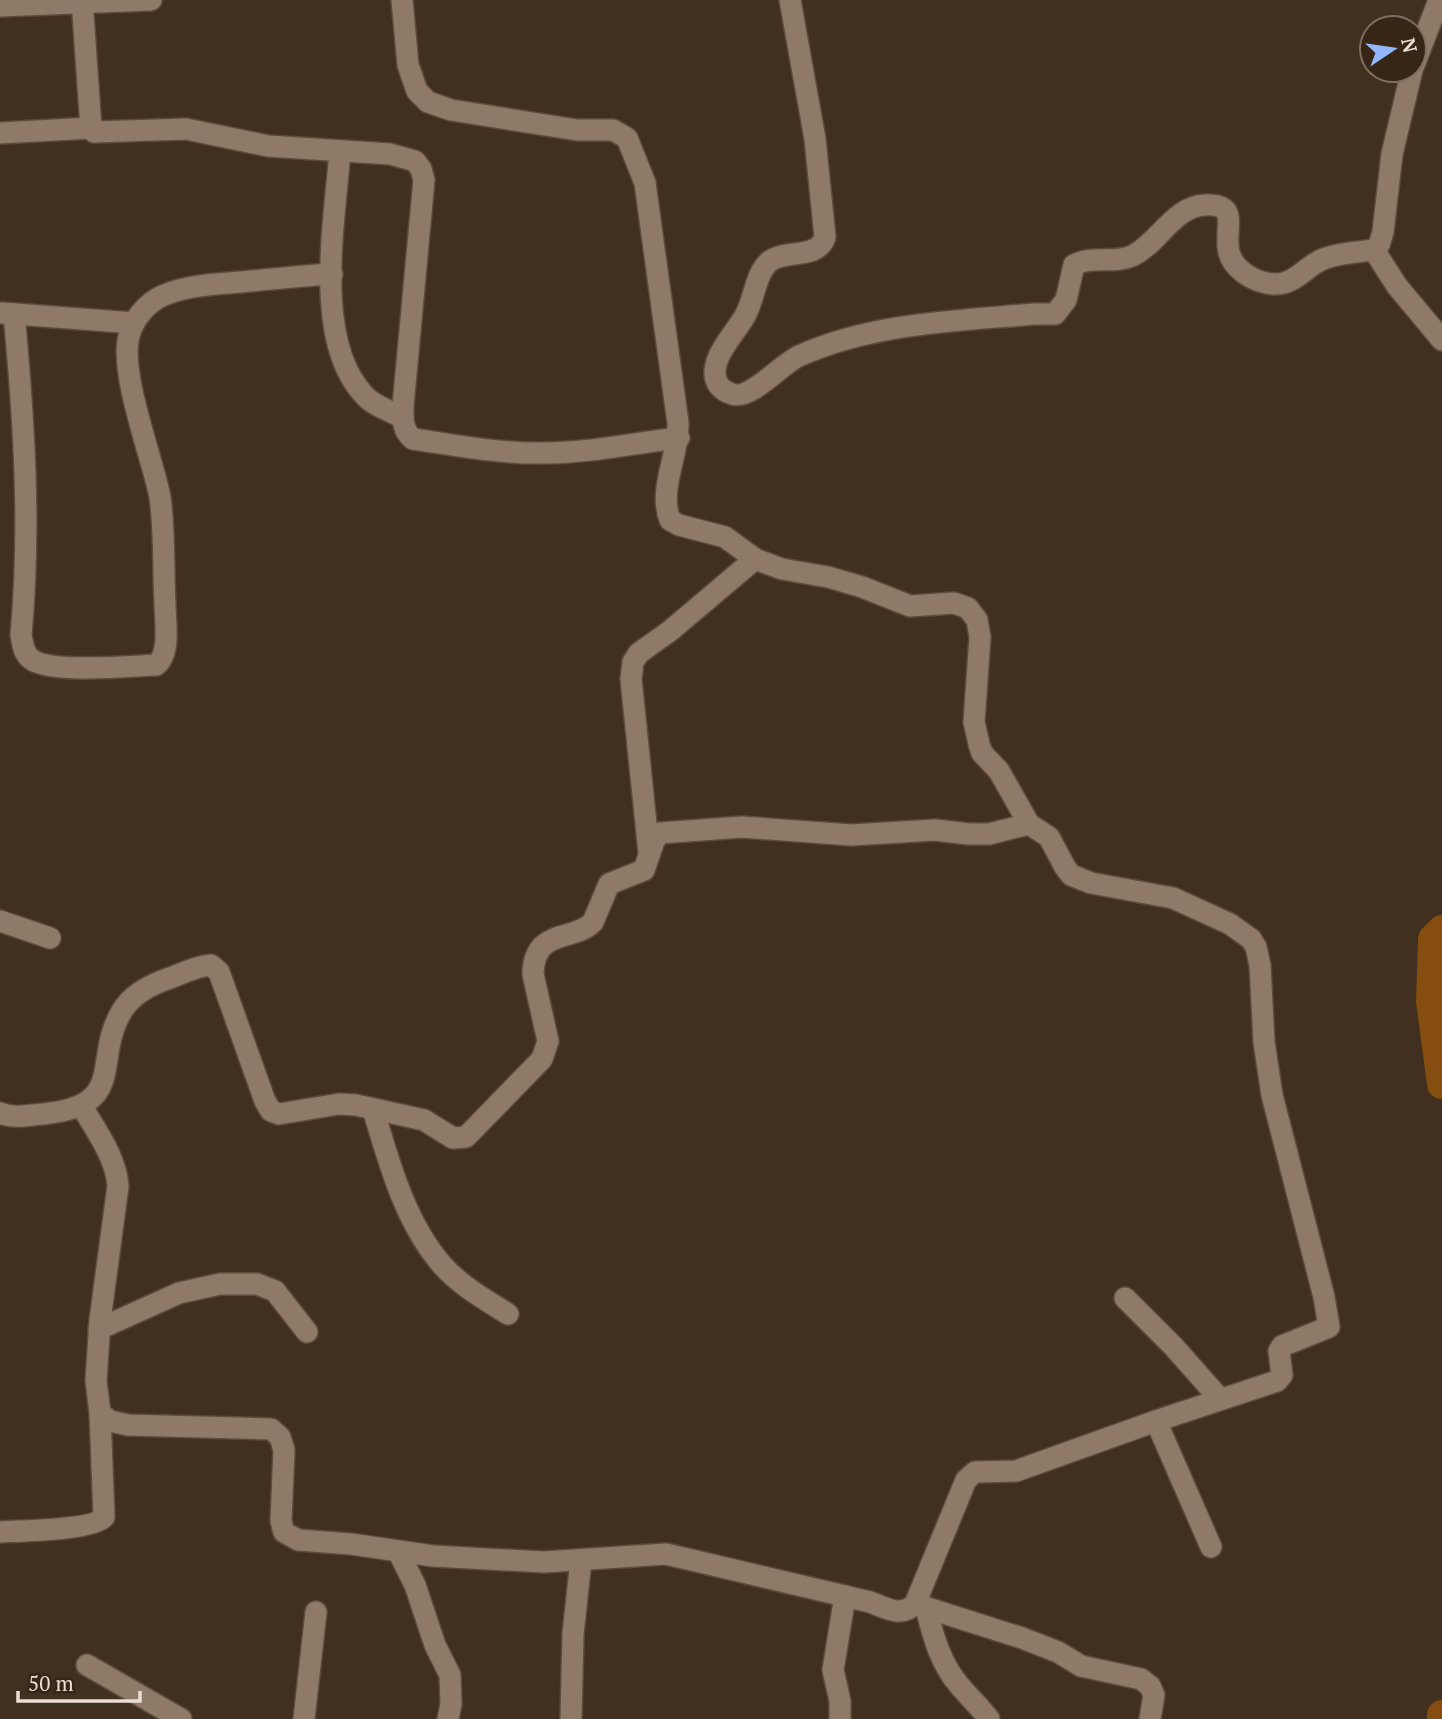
<svg xmlns="http://www.w3.org/2000/svg" width="1442" height="1719" viewBox="0 0 1442 1719" font-family="'PT Serif',serif">
<style>
.lines{fill:none;stroke-linecap:round;stroke-linejoin:round}
.river{stroke:#854d0f;stroke-width:30}
.minor-casing{stroke:#5b4b3d;stroke-width:24}
.minor{stroke:#8f7967;stroke-width:21}
</style>
<rect width="100%" height="100%" fill="#412f1f"/>
<g class="lines">
<g class="river">
<polyline points="1442,930 1433,939 1431,1001 1442,1084"/>
<polyline points="1442,1719 1442,1715"/>
</g>
<g class="minor-casing">
<g id="minor">
<path d="M82 0 91 128 94 132 186 129 268 146 390 154 415 161 421 169 424 180 403 406C403 420 402 430 413 439 456 445 500 454 543 453 588 453 634 443 679 438"/>
<path d="M790 0 815 139 825 237C818 260 786 249 770 261 756 272 754 299 746 314 737 331 717 350 715 370 714 382 720 390 732 394 750 401 781 364 799 356 872 323 956 321 1034 314H1055L1066 300 1074 265C1092 255 1114 264 1132 256 1159 243 1174 206 1205 205 1238 203 1226 225 1228 246 1229 268 1254 283 1274 284 1296 285 1307 264 1326 258 1341 253 1358 252 1374 250L1379 245 1383 232 1392 154 1412 70"/>
<polyline points="0,6 151,0"/>
<polyline points="1414,65 1439,0"/>
<polyline points="0,133 91,128"/>
<path d="M340 151C335 220 312 342 365 396 374 406 391 411 403 418"/>
<polyline points="1374,250 1397,286 1442,340"/>
<polyline points="2,313 134,323"/>
<path d="M14 314C24 420 31 528 21 635 23 644 23 653 31 659 50 674 131 666 156 665 171 654 165 621 165 604 163 569 165 532 160 497 152 457 119 372 129 336 133 319 147 303 162 296 186 285 216 284 241 282 271 279 301 276 332 274"/>
<polyline points="649,853 631,679 633,662 639,653 670,631 755,559"/>
<polyline points="0,921 50,938"/>
<path d="M81 1105C95 1129 116 1157 118 1186L100 1320 96 1381 100 1413 110 1421 128 1425 271 1429 280 1437 284 1450 281 1521 284 1532 298 1540 351 1544 433 1556 544 1562 666 1554 870 1602C886 1608 901 1618 915 1604L966 1480 975 1472 1016 1471 1156 1421 1277 1381 1282 1375 1279 1351 1282 1346 1329 1327 1324 1297 1272 1095 1264 1042 1260 965 1256 947 1251 939 1230 924 1173 898 1091 883 1071 875 1065 867 1049 837 1029 824 999 771 982 753 979 744 974 722 980 637 977 620 968 608 954 603 910 606 862 587 828 577 782 569 755 559 725 537 679 525 670 520C658 489 679 455 678 423L645 183 627 138 613 130H577L451 110 428 102 417 91 408 65 402 0"/>
<path d="M373 1109C389 1162 405 1223 443 1266 461 1286 486 1300 508 1314"/>
<path d="M0 1113C14 1119 28 1115 43 1114 129 1106 92 1060 122 1011 132 994 152 984 170 978 183 973 197 966 211 965L219 972 265 1101 271 1111 279 1114 339 1104 356 1105 424 1120 453 1138 466 1137 542 1059 548 1041 533 974C534 927 575 942 593 922L609 884 644 870 654 841 660 833 742 827 851 835 935 830 969 834H989L1029 824"/>
<polyline points="1125,1298 1174,1347 1220,1399"/>
<polyline points="99,1329 179,1293 220,1284 257,1284 275,1291 307,1332"/>
<polyline points="1156,1421 1211,1547"/>
<path d="M0 1532C20 1531 94 1530 104 1517L100 1413"/>
<polyline points="398,1551 415,1585 435,1645 450,1675 451,1704 448,1719"/>
<polyline points="915,1604 1022,1638 1058,1652 1081,1666 1141,1679 1150,1686 1154,1695 1150,1719"/>
<path d="M926 1608C933 1635 940 1663 959 1685 969 1697 980 1707 989 1719"/>
<polyline points="87,1665 181,1719"/>
<polyline points="304,1719 316,1612"/>
<polyline points="571,1719 573,1634 581,1560"/>
<polyline points="840,1719 840,1701 833,1670 845,1596"/>
</g>
</g>
<use href="#minor" class="minor"/>
</g>
<g transform="translate(1393 49) rotate(77)"><circle r="33" fill="#372515" stroke="#7f6f62" stroke-width="2"/>
<path d="M0-5L12 26L0 18L-12 26Z" fill="#92b7fd"/>
<text y="-10" font-size="19" font-weight="bold" text-anchor="middle" fill="#ebdfd5">N</text>
</g>
<path d="M18 1691v10h122v-10" fill="none" stroke="#ebdfd5" stroke-width="3.5"/>
<text x="28" y="1691" font-size="21" fill="#ebdfd5" stroke="#372515" stroke-width="5" paint-order="stroke">50 m</text>
</svg>
